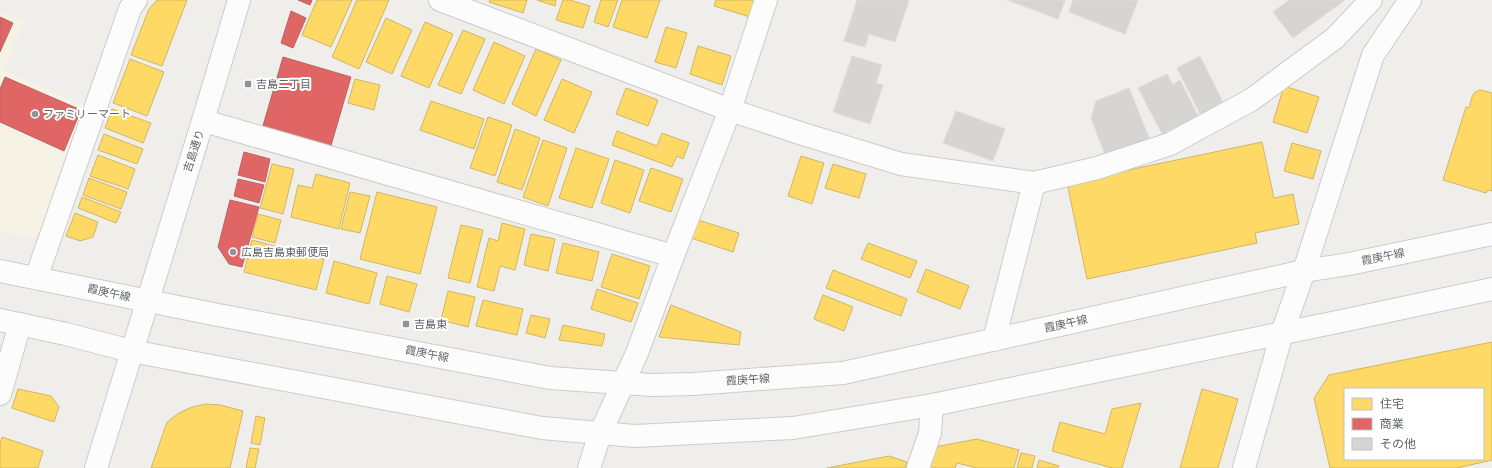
<svg xmlns="http://www.w3.org/2000/svg" width="1492" height="468" viewBox="0 0 1492 468" font-family="Rubik,'Noto Sans JP',sans-serif">
<style>
.commercial{fill:#f7f3e4}
.homes{fill:#ffd966;stroke:#cfb667;fill-rule:evenodd}
.shops{fill:#e06666;stroke:#b96567}
.building{fill:#d6d5d3;stroke:#deddd9}
.lines{fill:none;stroke-linecap:round;stroke-linejoin:round}
.minor-casing{stroke:#cbcccc;stroke-width:24}
.tertiary-casing{stroke:#cbcccc;stroke-width:24}
.minor{stroke:#fdfcfc;stroke-width:22}
.tertiary{stroke:#fdfcfc;stroke-width:22}
.poi-dot{fill:#919496;stroke:#fff;stroke-width:1.5}
.labels{text-anchor:middle;dominant-baseline:central;stroke-width:4;stroke-linejoin:round;paint-order:stroke}
.poi-label{font-size:11px;fill:#5f6368;stroke:#fff;text-anchor:start}
.street-label{font-size:11px;fill:#5f6368;stroke:#fff}
</style>
<rect width="100%" height="100%" fill="#efeeea"/>
<polygon class="commercial" points="0,12 24,23 3,70 88,108 40,239 0,231"/>
<g class="homes">
<polygon points="157,0 187,0 162,66 131,55 149,9"/>
<polygon points="317,0 352,0 331,47 302,35"/>
<polygon points="357,0 389,0 359,69 332,57"/>
<polygon points="490,0 527,0 523,13 489,2"/>
<polygon points="537,0 556,0 555,6"/>
<polygon points="563,0 570,0 590,6 583,28 556,20"/>
<polygon points="601,0 618,0 608,27 594,22"/>
<polygon points="622,0 660,0 647,38 613,27"/>
<polygon points="716,0 755,0 750,17 714,6"/>
<polygon points="386,18 412,30 392,74 366,62"/>
<polygon points="425,22 453,34 429,88 401,76"/>
<polygon points="666,27 687,33 676,68 655,62"/>
<polygon points="463,30 485,39 461,94 438,85"/>
<polygon points="494,42 525,56 504,104 473,90"/>
<polygon points="698,46 731,56 722,85 690,74"/>
<polygon points="536,49 561,60 536,116 512,104"/>
<polygon points="130,59 164,72 147,116 113,103"/>
<polygon points="355,79 380,85 374,110 348,103"/>
<polygon points="562,79 592,92 574,133 544,120"/>
<polygon points="1284,86 1319,97 1307,133 1273,122"/>
<polygon points="626,88 658,100 648,126 616,114"/>
<polygon points="1480,90 1492,93 1492,191 1488,190 1486,193 1443,180 1466,107 1469,108 1472,97 1475,92"/>
<polygon points="431,101 484,119 474,149 420,130"/>
<polygon points="112,109 151,123 143,143 105,128"/>
<polygon points="488,117 512,125 495,176 470,168"/>
<polygon points="515,129 540,138 522,190 497,182"/>
<polygon points="617,131 657,146 662,133 689,143 683,159 677,156 672,167 612,145"/>
<polygon points="104,134 143,149 137,164 98,150"/>
<polygon points="543,140 567,148 548,206 523,197"/>
<polygon points="1262,142 1274,198 1293,194 1299,224 1255,233 1257,243 1087,279 1067,183"/>
<polygon points="1292,143 1321,151 1313,179 1284,171"/>
<polygon points="576,148 609,159 592,208 559,198"/>
<polygon points="98,155 135,169 128,189 90,176"/>
<polygon points="801,156 824,163 812,204 788,196"/>
<polygon points="615,160 644,170 630,213 601,203"/>
<polygon points="272,164 294,169 283,214 260,208"/>
<polygon points="833,164 866,174 859,198 825,188"/>
<polygon points="651,168 683,179 671,212 639,201"/>
<polygon points="316,174 350,183 339,229 291,217 298,185 312,188"/>
<polygon points="89,178 127,192 121,209 83,195"/>
<polygon points="350,192 370,196 360,233 341,229"/>
<polygon points="377,192 437,207 420,274 360,259"/>
<polygon points="82,197 121,212 116,223 78,208"/>
<polygon points="75,213 98,222 93,237 80,241 66,236"/>
<polygon points="258,214 281,220 275,243 252,237"/>
<polygon points="695,219 739,233 733,252 688,237"/>
<polygon points="502,223 525,229 515,270 500,266 494,291 477,287 489,238 498,241"/>
<polygon points="461,225 483,230 470,283 448,278"/>
<polygon points="531,234 555,239 548,271 524,265"/>
<polygon points="252,240 324,259 316,290 244,272"/>
<polygon points="563,243 599,252 592,281 556,273"/>
<polygon points="868,243 917,261 910,278 861,259"/>
<polygon points="612,254 650,266 639,299 601,287"/>
<polygon points="334,261 377,273 369,304 326,293"/>
<polygon points="926,269 969,286 960,309 917,292"/>
<polygon points="833,270 907,299 901,316 826,288"/>
<polygon points="387,276 417,284 409,312 380,304"/>
<polygon points="597,289 638,303 631,322 591,309"/>
<polygon points="448,291 475,297 468,327 441,320"/>
<polygon points="823,295 853,307 844,331 814,319"/>
<polygon points="483,300 523,309 517,335 476,326"/>
<polygon points="671,305 741,332 739,345 659,337"/>
<polygon points="531,315 550,319 545,338 526,333"/>
<polygon points="563,325 605,334 602,346 559,340"/>
<path d="M1492 342V460L1457 468H1330L1314 398 1329 375ZM1345 389H1483V459H1345Z"/>
<polygon points="18,389 51,396 59,407 54,422 12,408"/>
<polygon points="1202,389 1238,399 1218,468 1180,468"/>
<polygon points="1141,403 1122,468 1112,468 1052,451 1060,422 1105,434 1112,409"/>
<polygon points="206,404 220,405 243,411 230,468 151,468 167,422 179,413 192,407"/>
<polygon points="256,416 265,418 260,445 251,443"/>
<polygon points="2,437 43,451 38,468 0,468 0,443"/>
<polygon points="977,439 1019,450 1014,468 977,468 957,463 955,468 936,468 925,465 929,448"/>
<polygon points="250,448 259,449 255,468 246,468"/>
<polygon points="1021,453 1035,456 1032,468 1017,468"/>
<polygon points="889,456 907,462 905,468 827,468"/>
<polygon points="1039,460 1059,466 1058,468 1037,468"/>
</g>
<g class="shops">
<polygon points="298,0 312,0 310,5"/>
<polygon points="291,11 306,18 293,48 281,43"/>
<polygon points="0,17 13,23 0,52"/>
<polygon points="283,57 351,77 330,149 262,129"/>
<polygon points="5,77 81,110 64,151 0,122 0,89"/>
<polygon points="244,152 270,159 265,182 238,175"/>
<polygon points="238,179 264,185 259,203 234,196"/>
<polygon points="230,200 259,207 242,267 229,264 218,247"/>
</g>
<g class="building">
<polygon points="857,0 909,0 895,42 869,34 865,47 844,41"/>
<polygon points="1007,0 1065,0 1058,19"/>
<polygon points="1073,0 1138,0 1125,34 1069,12"/>
<polygon points="1289,0 1345,0 1293,38 1273,12"/>
<polygon points="852,56 882,65 876,83 883,85 870,124 833,112"/>
<polygon points="1200,56 1224,104 1201,116 1177,68"/>
<polygon points="1167,74 1173,85 1180,80 1198,116 1162,134 1138,88"/>
<polygon points="1129,88 1150,140 1106,157 1091,118 1096,101"/>
<polygon points="956,111 1005,129 993,161 943,143"/>
</g>
<g class="lines">
<g class="minor-casing">
<g id="minor">
<polyline points="440,0 730,110 803,134 901,164 1034,183 1097,168 1170,144 1251,100 1335,38 1371,0"/>
<polyline points="204,121 673,256"/>
<polyline points="36,278 130,9 136,0"/>
<polyline points="994,340 1034,183"/>
<polyline points="0,394 20,324"/>
<polyline points="589,468 600,434 637,353 673,256 730,110 766,0"/>
<polyline points="918,468 930,433 932,405"/>
<polyline points="1244,468 1282,333 1304,271 1373,55 1410,0"/>
</g>
</g>
<g class="tertiary-casing">
<g id="tertiary">
<polyline points="0,271 213,314 550,378 651,385 693,384 843,373 1304,271 1349,264 1492,234"/>
<polyline points="0,320 66,334 131,351 542,428 635,436 793,428 932,405 1337,322 1492,289"/>
<path d="M96 468C144 312 193 157 239 0"/>
</g>
</g>
<use href="#minor" class="minor"/>
<use href="#tertiary" class="tertiary"/>
</g>
<g class="poi-dot">
<rect x="244" y="80" width="8" height="8" rx="2"/>
<circle cx="35" cy="114" r="4"/>
<circle cx="233" cy="252" r="4"/>
<rect x="402" y="320" width="8" height="8" rx="2"/>
</g>
<g class="labels">
<g class="poi-label">
<text x="256" y="84">吉島二丁目</text>
<text x="43" y="114">ファミリーマート</text>
<text x="241" y="252">広島吉島東郵便局</text>
<text x="414" y="324">吉島東</text>
</g>
<g class="street-label">
<text transform="translate(194 151) rotate(-72)">吉島通り</text>
<text transform="translate(1383 257) rotate(-12)">霞庚午線</text>
<text transform="translate(109 293) rotate(12)">霞庚午線</text>
<text transform="translate(1066 324) rotate(-13)">霞庚午線</text>
<text transform="translate(427 354) rotate(11)">霞庚午線</text>
<text transform="translate(748 380) rotate(-4)">霞庚午線</text>
</g>
</g>
<rect x="1344" y="388" width="140" height="72" fill="#ffffff" stroke="#bfc1c3"/>
<rect x="1352" y="398" width="20" height="12" fill="#ffd966" stroke="#bfc1c3"/>
<text x="1380" y="408" font-size="12" fill="#5f6368">住宅</text>
<rect x="1352" y="418" width="20" height="12" fill="#e06666" stroke="#bfc1c3"/>
<text x="1380" y="428" font-size="12" fill="#5f6368">商業</text>
<rect x="1352" y="438" width="20" height="12" fill="#d6d5d3" stroke="#bfc1c3"/>
<text x="1380" y="448" font-size="12" fill="#5f6368">その他</text>
</svg>
